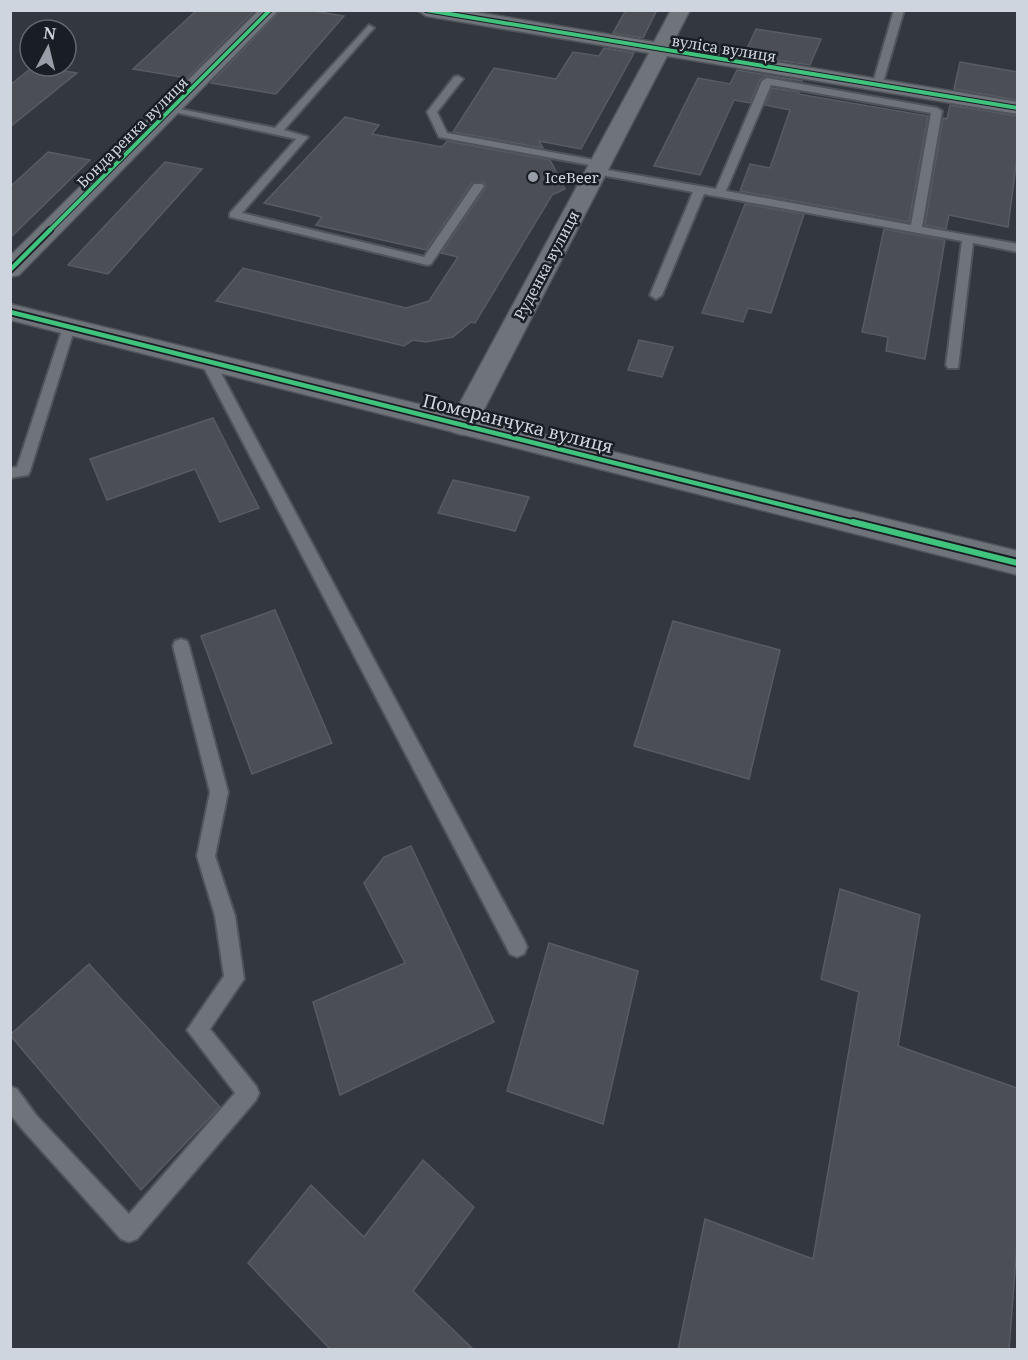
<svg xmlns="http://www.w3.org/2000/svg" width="1028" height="1360" viewBox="0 0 1028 1360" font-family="'Noto Serif',serif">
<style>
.building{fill:#4b4f55;stroke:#575b63;stroke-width:1.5}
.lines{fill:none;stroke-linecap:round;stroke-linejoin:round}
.lane-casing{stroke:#4f535a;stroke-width:4}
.street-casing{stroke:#4f535a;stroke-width:3}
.secondary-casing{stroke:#4f535a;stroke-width:3}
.lane{fill:#6f737a;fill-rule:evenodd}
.street{fill:#6f737a;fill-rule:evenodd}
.secondary{fill:#6f737a;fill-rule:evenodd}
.cycleway-far2-casing{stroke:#191e24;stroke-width:6}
.cycleway-far1-casing{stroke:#191e24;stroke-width:8}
.cycleway-casing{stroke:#191e24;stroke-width:10}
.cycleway-far2{stroke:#40c37c;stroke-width:4}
.cycleway-far1{stroke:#40c37c;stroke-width:4.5}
.cycleway{stroke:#40c37c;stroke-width:6}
.poi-dot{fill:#989ea7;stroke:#191e24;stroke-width:2}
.labels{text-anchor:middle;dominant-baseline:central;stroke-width:5;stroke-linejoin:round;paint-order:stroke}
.far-street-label{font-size:15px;fill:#cfd5df;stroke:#191e24}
.far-poi-label{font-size:15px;fill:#cfd5df;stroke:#191e24;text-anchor:start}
.street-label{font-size:18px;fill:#cfd5df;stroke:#191e24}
</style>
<rect width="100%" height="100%" fill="#33373f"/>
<g class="building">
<polygon points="197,10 255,10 187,78 133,69"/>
<polygon points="281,10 307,10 344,16 276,94 211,83"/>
<polygon points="626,10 657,10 643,38 613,33"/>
<polygon points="756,29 788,34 821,39 810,65 744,55"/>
<polygon points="604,48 634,53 581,149 539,141 543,148 453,132 494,68 556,79 573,52 599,56"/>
<polygon points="960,62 1017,72 1017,100 954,89"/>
<polygon points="34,66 77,73 10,127 10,85"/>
<polygon points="737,70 803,81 766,76 760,80 750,103 734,100 700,175 654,166 698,78 730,84"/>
<polygon points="772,88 799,92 798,94 928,116 909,222 740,191 750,164 770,168 790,110 765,105"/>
<polygon points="950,105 1017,116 1017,157 1008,227 949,215 946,229 925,225 943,118 947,119"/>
<polygon points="345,117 379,125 372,134 442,147 447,141 550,160 565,189 552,195 475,323 471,322 453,337 426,342 413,340 404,346 216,301 243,268 406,308 429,301 458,257 441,253 486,187 484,182 472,183 426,250 316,225 322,217 264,203"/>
<polygon points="48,152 90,160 10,238 10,187"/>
<polygon points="165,162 202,169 108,274 68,265"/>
<polygon points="745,204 804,214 771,313 748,308 743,322 702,313"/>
<polygon points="884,229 945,240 925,359 886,351 888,337 862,332"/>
<polygon points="639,340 673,347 662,377 628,370"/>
<polygon points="213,418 259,508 220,522 195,469 107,500 90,459"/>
<polygon points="453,480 529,497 515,531 438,513"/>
<polygon points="275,610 332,743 252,774 201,636"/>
<polygon points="673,621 780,650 749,779 634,746"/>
<polygon points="411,846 494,1022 340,1095 313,1002 405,963 364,883 384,857"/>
<polygon points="840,889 920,915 898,1046 1017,1088 1017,1244 1009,1350 678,1350 705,1219 813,1259 859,992 821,979"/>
<polygon points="549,943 638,971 603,1124 507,1091"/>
<polygon points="89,964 220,1107 141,1190 10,1035"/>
<polygon points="423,1160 474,1207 413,1291 474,1350 331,1350 248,1263 311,1185 364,1237"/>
</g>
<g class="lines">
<g class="lane-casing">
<g id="lane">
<polygon points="894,10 904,10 882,86 877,89 872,86"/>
<polygon points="369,25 374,28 372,30 284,130 308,137 242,213 424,257 474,184 482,184 484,186 431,264 427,265 230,217 230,213 296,139 165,110 170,107 275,128"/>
<polygon points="458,76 463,79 437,112 447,133 600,161 606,164 600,167 439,137 427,112 454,77"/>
<path d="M767 78 937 108 942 111 922 227 1018 244V252L973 243 958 368H948L946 365 962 241 704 194 662 295 656 299 650 295 693 192 596 174 590 171 596 168 716 189 762 81ZM771 85 931 113 911 225 726 191Z"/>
<polygon points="69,323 75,327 30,471 28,475 10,478 10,468 17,467 63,327"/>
<polygon points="208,358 215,362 524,940 527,947 524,954 517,957 510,954 201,362"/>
<polygon points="181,639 187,641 189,646 228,792 215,856 235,916 244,979 210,1029 256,1086 259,1093 256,1100 137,1239 129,1242 121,1239 22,1129 10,1114 10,1086 17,1089 36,1115 129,1214 235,1093 187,1030 224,976 215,916 197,856 210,792 173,646 175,641"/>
</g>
</g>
<g class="street-casing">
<g id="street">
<polygon points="259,10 279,10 19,275 10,277 10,256"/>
<polygon points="417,10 463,10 654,42 671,10 690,10 672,45 1018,102 1018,114 667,56 476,425 472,432 462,435 452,432 448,425 649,53 426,16"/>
</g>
</g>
<g class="secondary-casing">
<polygon id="secondary" points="10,304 1018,551 1018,575 10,320"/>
</g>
<use href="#lane" class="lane"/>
<use href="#street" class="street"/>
<use href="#secondary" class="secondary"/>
<g class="cycleway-far2-casing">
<g id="cycleway-far2">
<polyline points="426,10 1018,108"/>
<polyline points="49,231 270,10"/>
</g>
</g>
<g class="cycleway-far1-casing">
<g id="cycleway-far1">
<polyline points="10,270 50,230"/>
<polyline points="10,312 859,524"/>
</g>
</g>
<g class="cycleway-casing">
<polyline id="cycleway" points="853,522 1018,563"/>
</g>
<use href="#cycleway-far2" class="cycleway-far2"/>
<use href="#cycleway-far1" class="cycleway-far1"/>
<use href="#cycleway" class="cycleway"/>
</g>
<circle class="poi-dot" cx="533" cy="177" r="6"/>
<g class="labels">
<g class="far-street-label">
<text transform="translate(724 48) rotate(9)">вуліса вулиця</text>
<text transform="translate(132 132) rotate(-45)">Бондаренка вулиця</text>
<text transform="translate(546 265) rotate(-62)">Руденка вулиця</text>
</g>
<g class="far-poi-label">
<text x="545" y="177">IceBeer</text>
</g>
<g class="street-label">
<text transform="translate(518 423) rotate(14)">Померанчука вулиця</text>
</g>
</g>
<rect width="1028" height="1360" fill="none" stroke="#cfd5df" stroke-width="24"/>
<g transform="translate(48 48) rotate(7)"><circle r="28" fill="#191e24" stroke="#62676f" stroke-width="1.5"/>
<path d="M0-4.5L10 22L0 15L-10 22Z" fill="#989ea7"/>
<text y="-9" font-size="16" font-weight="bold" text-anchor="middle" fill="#cfd5df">N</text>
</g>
</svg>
